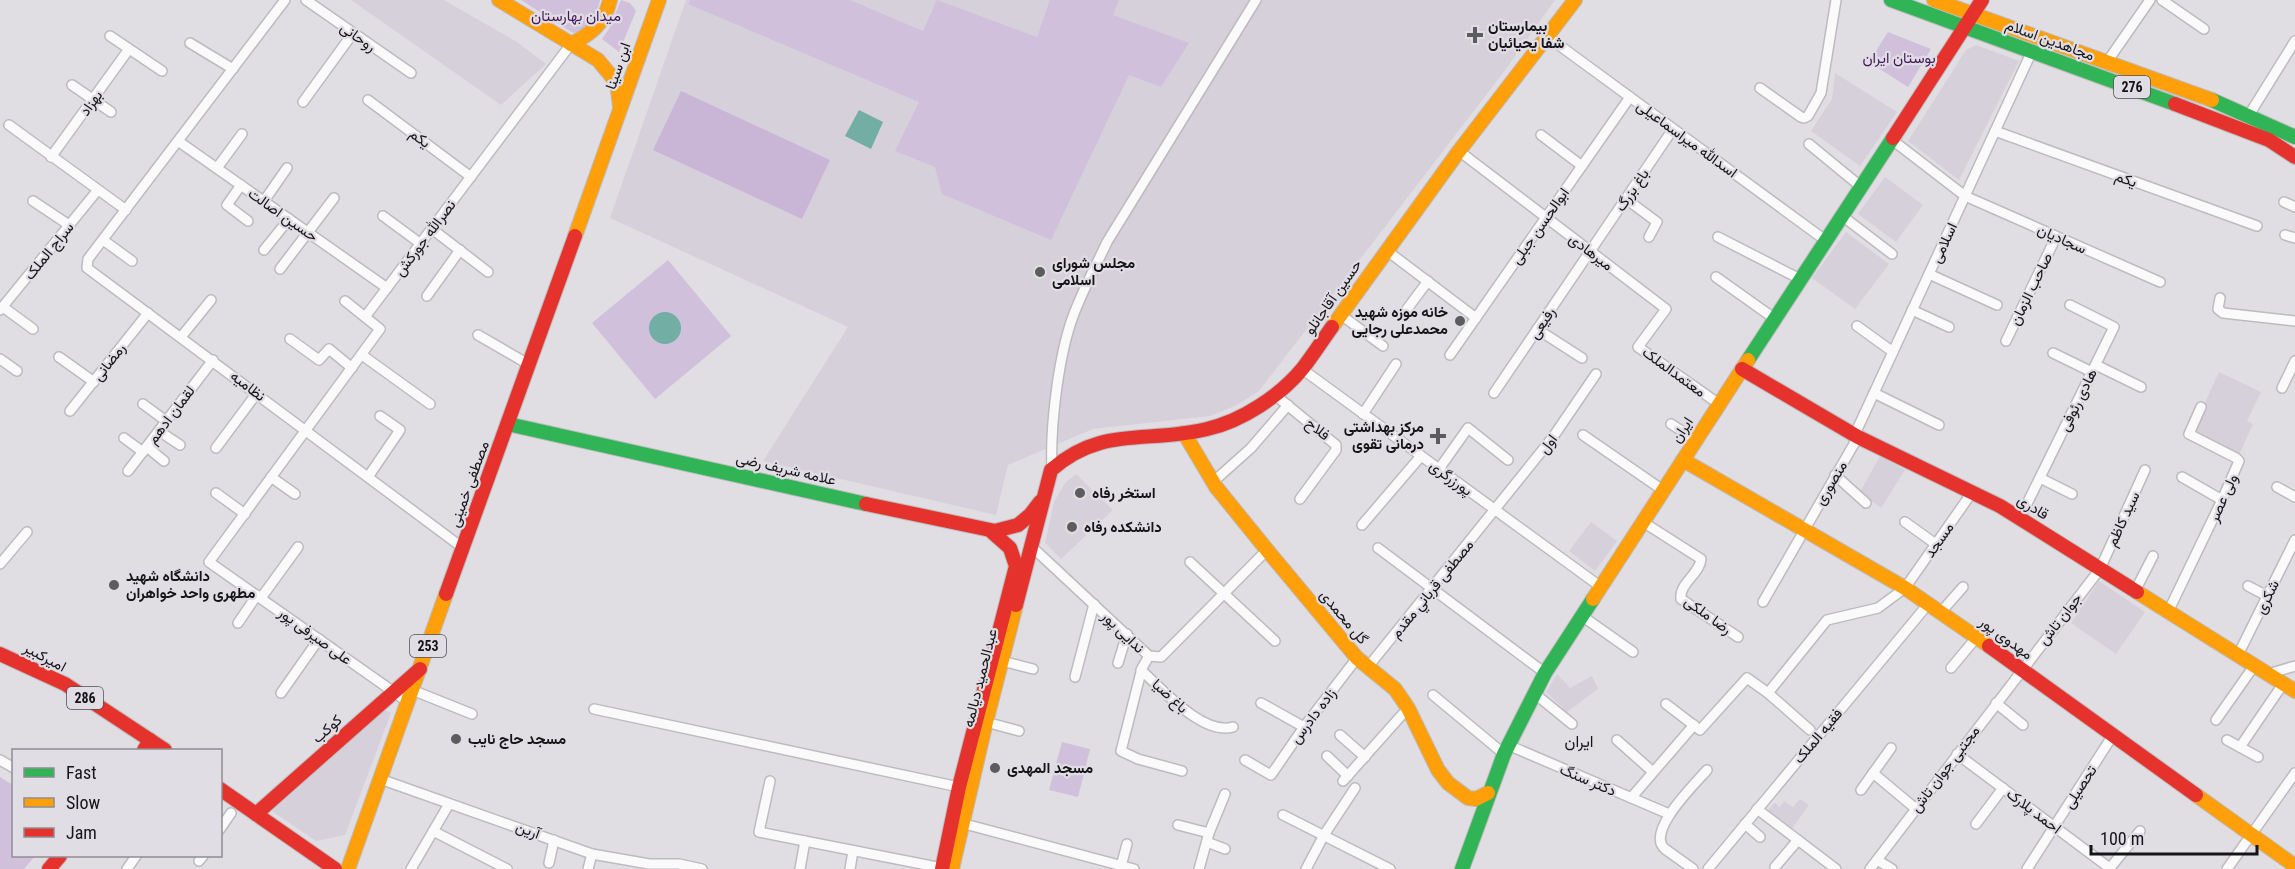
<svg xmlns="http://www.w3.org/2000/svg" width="2295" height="869" viewBox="0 0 2295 869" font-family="'Roboto Condensed',Vazirmatn,sans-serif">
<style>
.built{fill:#d6d0da}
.green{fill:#d0c0dc}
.forest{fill:#c9b6d7}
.water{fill:#72aea4}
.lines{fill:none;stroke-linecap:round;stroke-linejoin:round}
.street-casing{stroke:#bdbbbe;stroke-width:12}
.fast-casing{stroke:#bdbbbe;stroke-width:16}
.slow-casing{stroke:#bdbbbe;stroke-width:16}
.jam-casing{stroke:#bdbbbe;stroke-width:16}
.street{stroke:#fafafb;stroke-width:9}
.fast{stroke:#30b455;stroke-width:14}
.slow{stroke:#ff9f0a;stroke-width:14}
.jam{stroke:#e5322d;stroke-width:14}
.poi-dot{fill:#5c5b5e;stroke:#e1dde4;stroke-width:2}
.labels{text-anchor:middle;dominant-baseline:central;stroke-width:4.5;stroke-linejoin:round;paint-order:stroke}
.shield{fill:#e1dde4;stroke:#525054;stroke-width:1.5}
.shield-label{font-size:14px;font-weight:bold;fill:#151416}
.park-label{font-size:15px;fill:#43185b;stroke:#e1dde4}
.poi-label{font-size:15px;font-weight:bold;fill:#151416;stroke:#e1dde4;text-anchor:start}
.street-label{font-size:15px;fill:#151416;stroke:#e1dde4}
.neighbourhood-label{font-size:16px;fill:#151416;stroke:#e1dde4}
</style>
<rect width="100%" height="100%" fill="#e1dee3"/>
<g class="built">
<polygon points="351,0 444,0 517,42 546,64 501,105"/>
<polygon points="686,0 1555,0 1506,69 1259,391 1237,405 1210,416 1093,429 1008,465 996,515 763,461 848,327 610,218"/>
<polygon points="1976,45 2019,61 1959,180 1908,141 1966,50"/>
<polygon points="1835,73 1897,112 1860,166 1811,131 1832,99"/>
<polygon points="1885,177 1923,205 1896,242 1858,214"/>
<polygon points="1846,232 1889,264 1855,309 1812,278"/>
<polygon points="2219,372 2261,392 2247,421 2253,424 2239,455 2191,433"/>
<polygon points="1880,456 1905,470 1881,508 1860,492"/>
<polygon points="1076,474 1113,510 1061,559 1045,543 1054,502 1065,483"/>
<polygon points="1591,522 1617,541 1595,571 1569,551"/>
<polygon points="2099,581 2145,612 2116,654 2071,623"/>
<polygon points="1557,674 1570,688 1592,676 1598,689 1567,712 1546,692"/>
<polygon points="385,710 391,713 345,835 316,841 272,811"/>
<polygon points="1800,799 1809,805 1791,830 1767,812 1774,803 1780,807 1784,801 1793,807"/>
</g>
<g class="green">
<path d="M521 0H600C596 16 590 29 573 33Z"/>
<polygon points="621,0 630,3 636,11 619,52 602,39 609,29"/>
<polygon points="690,0 850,0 923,31 937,0 1037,37 1050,0 1119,0 1113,15 1189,43 1161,87 1129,75 1051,240 942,194 935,167 895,151 919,102 688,4"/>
<polygon points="1888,32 1931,49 1908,87 1869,62"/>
<polygon points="668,260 731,336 655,399 592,323"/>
<polygon points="1062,742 1090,749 1078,797 1049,790"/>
<polygon points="0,777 13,785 14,856 35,856 24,869 0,869"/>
</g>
<polygon class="forest" points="681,91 830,160 802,219 653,150"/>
<g class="water">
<polygon points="859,110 883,122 871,149 845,136"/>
<circle cx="665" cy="328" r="16"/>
</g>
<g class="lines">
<g class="street-casing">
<g id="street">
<polyline points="285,0 88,259 87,268 463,548"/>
<polyline points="306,0 411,73"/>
<polyline points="2162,0 2204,29"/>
<polyline points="110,36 162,71"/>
<polyline points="1548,37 1825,240"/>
<polyline points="190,43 233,69"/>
<polyline points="2107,62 2150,0"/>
<polyline points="72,85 111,112"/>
<polyline points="1760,88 1801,117 1804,118 1808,116 1821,93 1836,0"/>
<polyline points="368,100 471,177"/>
<polyline points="303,102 353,33"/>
<polyline points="2249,115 2295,41"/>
<polyline points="9,125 126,210"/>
<polyline points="1995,131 2257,226"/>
<polyline points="1541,135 1582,166"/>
<polyline points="1891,139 1965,196 2160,282"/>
<polyline points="178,141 387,288"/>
<polyline points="1809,144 1860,186"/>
<polyline points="1459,151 1666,309 1638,347 1719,404"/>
<polyline points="51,157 129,49"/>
<polyline points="217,168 242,134"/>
<polyline points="241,185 227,205 248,221"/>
<polyline points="1626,199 1657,222 1649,237"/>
<polyline points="33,201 69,225"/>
<polyline points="264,201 287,168"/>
<polyline points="2284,202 2295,207"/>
<polyline points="1841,215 1892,254"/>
<polyline points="383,216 421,244"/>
<polyline points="432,229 488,272"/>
<polyline points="2285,235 2295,238"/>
<polyline points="1718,237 1800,279"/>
<polyline points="103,240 132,261"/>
<polyline points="264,250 289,219"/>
<polyline points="1386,250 1476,318"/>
<polyline points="280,269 334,198"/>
<polyline points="1929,274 1997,305"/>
<polyline points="1716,277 1775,319"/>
<polyline points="427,296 460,250"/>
<polyline points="2220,298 2218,309 2223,313 2295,321"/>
<polyline points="345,301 380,329 209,562 408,702"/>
<polyline points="3,307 33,329"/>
<polyline points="1407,309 1428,281"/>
<polyline points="0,310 97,191"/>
<polyline points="1912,310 1949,327"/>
<polyline points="1341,315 1383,346"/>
<polyline points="365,317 571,44"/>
<polyline points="1857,326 1893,352"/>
<polyline points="1537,329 1582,358"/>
<polyline points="478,335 528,364"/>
<polyline points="181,337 211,300"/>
<polyline points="290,339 319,360 329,349 352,368"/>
<polyline points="2006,341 2056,237"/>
<polyline points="2053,353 2092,372"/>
<polyline points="362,355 430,404"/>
<polyline points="1450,355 1630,97"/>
<polyline points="59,357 94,382"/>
<polyline points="0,359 17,371"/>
<polyline points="2096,365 2141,387"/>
<polyline points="1302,369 1601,587"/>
<polyline points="2282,388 2295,361"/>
<polyline points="1494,393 1673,129"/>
<polyline points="1874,393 1939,425"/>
<polyline points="1275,395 1336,445 1336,450 1300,499"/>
<polyline points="143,404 166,421"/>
<polyline points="70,411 148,313"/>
<polyline points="1363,414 1396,364"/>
<polyline points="1671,424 1696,440"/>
<polyline points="159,431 180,445"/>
<polyline points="1855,434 2032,51"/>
<polyline points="1583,435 1664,491"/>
<polyline points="124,438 143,452"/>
<polyline points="147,447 164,461"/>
<polyline points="216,448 257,393"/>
<path d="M1052 468C1050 428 1058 361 1071 322 1080 295 1095 268 1107 242L1256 0"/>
<polyline points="1439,469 1468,428 1508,460"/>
<polyline points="128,471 213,360"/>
<polyline points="1835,475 1866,503"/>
<polyline points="271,477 295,494"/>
<polyline points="368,477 400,430 380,416"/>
<polyline points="2182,477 2222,500"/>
<polyline points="2040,478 2072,494"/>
<polyline points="1213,482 1251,448 1288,405"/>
<polyline points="2277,487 2295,497"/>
<polyline points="216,493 245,514"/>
<polyline points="2020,518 2114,327 2070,305"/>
<path d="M1643 522 1701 559C1700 574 1679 583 1681 599L1738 637"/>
<polyline points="1905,522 1937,545"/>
<polyline points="1362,525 1421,456"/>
<polyline points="1031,546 1149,656 1161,657 1267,550"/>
<polyline points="1378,548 1545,673"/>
<polyline points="1190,562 1275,641"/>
<polyline points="0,564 27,532"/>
<polyline points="2248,586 2267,596"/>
<polyline points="2135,591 2153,556"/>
<polyline points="261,598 298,547"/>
<polyline points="1763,602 1858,437"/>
<polyline points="1941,612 1963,587"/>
<polyline points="2168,612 2222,500 2239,461 2236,458 2189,434 2201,407"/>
<polyline points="1582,616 1633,652"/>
<polyline points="238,623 257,595"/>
<polyline points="2238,655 2295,540"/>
<polyline points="1149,656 1142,668 1121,751 1138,759 1182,771"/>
<polyline points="1002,661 1033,669"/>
<polyline points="1118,663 1127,634"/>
<polyline points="1368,667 1553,437 1596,374"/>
<polyline points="1951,668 1976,638"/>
<path d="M1141 670C1162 689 1203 736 1233 727"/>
<polyline points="2268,674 2295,666"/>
<polyline points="1075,677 1094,604"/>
<polyline points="412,690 472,714"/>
<polyline points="281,693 319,639"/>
<polyline points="1534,693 1572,724"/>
<polyline points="1768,693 1810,730"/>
<polyline points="1433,695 1504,754"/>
<polyline points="1261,703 1304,727"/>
<polyline points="1996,703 2023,725"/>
<polyline points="1666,704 1700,730 1747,678 1768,693 1827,620 1878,608 1905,588 1973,491"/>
<polyline points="594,709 959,787"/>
<polyline points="2216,720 2254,666"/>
<polyline points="986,722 1019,731"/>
<polyline points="1340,735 1365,757"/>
<polyline points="1617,740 1653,772"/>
<polyline points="2227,740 2258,757"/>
<polyline points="1508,745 1669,814"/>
<polyline points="2240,747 2283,684"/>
<polyline points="1957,754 2111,869"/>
<polyline points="1327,756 1348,776"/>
<polyline points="0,760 14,768"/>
<polyline points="1245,760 1271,775 1304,727 1357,658"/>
<polyline points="1873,773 1916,809"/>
<polyline points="380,779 592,854 649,864 679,864 702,869"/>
<polyline points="770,781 759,832 942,868"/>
<polyline points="1343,781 1408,708"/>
<polyline points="1861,790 1891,748"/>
<polyline points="1631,798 1694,725"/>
<polyline points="1757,809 1836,869"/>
<polyline points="1283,815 1390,869"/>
<polyline points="961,823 1134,869"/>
<polyline points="1745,824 1760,837"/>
<polyline points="1976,824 2003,788"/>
<polyline points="1178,825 1209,833"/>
<polyline points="220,829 231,813"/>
<polyline points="433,831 507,869"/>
<polyline points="1207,842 1225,849"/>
<polyline points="1877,860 1892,869"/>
<polyline points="199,861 203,856"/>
<polyline points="549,863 554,840"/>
<polyline points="1121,866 1127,844"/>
<polyline points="1775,867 1798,840"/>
<polyline points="2110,868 2140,831"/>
<polyline points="127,869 136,856"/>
<polyline points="411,869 449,804"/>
<polyline points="588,869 592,854"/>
<polyline points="800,869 805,841"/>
<polyline points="850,869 853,851"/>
<polyline points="1199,869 1209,833 1225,794"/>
<polyline points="1306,869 1324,835 1355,788"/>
<path d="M1693 869 1665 849C1645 832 1695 784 1707 770"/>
<polyline points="1708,869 1929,603"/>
<polyline points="1870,869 2100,569 2145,470"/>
<polyline points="2027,869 2113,735"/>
<polyline points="2227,869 2295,773"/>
</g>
</g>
<g class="fast-casing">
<g id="fast">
<polyline points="1891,0 2175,104"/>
<polyline points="2212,100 2295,137"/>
<polyline points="1748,360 1893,138"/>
<polyline points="508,424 866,504"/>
<polyline points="1462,869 1504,754 1545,673 1593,599"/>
</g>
</g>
<g class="slow-casing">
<g id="slow">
<polyline points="499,0 598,60 617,83 620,107"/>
<polyline points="1934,0 2212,100"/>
<path d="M571 44C591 34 605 23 610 0"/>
<polyline points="575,236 659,0"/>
<polyline points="1332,327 1459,151 1575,0"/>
<polyline points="1184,433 1216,487 1267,550 1357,658 1395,689 1408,708 1438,770 1448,783 1468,798 1476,799 1488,793"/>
<polyline points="1683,460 1905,588 1989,646"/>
<polyline points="2137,592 2295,691"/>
<polyline points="1593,599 1748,360"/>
<polyline points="2196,795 2295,866"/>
<polyline points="348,869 446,594"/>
<polyline points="952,869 986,722 1016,605"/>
</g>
</g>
<g class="jam-casing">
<g id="jam">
<polyline points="2175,104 2269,140 2295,157"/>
<polyline points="1893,138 1982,0"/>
<polyline points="1742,369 1858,437 2000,506 2137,592"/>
<polyline points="866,504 995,531 1018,525 1030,515 1040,502"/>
<polyline points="446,594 575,236"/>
<path d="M1016 605 1051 470C1102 425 1147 444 1207 429 1242 421 1280 396 1303 368 1313 355 1322 341 1332 327"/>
<polyline points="1989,646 2196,795"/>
<polyline points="0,654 65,684 165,750"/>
<polyline points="144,750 150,740"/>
<polyline points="220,789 335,869"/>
<polyline points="256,814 420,669"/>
<polyline points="49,869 60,856"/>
<polyline points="942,869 959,787 1016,566 1010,548 992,532"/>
</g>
</g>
<use href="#street" class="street"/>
<use href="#fast" class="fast"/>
<use href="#slow" class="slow"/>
<use href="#jam" class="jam"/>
</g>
<g class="poi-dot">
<path d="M1472 26h6v6h6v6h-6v6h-6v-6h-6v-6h6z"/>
<circle cx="1040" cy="272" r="6"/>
<circle cx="1460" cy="321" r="6"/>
<path d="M1435 427h6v6h6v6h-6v6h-6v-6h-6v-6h6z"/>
<circle cx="1080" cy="493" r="6"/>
<circle cx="1072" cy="527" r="6"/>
<circle cx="114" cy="585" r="6"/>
<circle cx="456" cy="739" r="6"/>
<circle cx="995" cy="768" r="6"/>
</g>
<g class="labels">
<g class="shield">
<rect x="2114" y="76" width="36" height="22" rx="4.5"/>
<rect x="410" y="635" width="36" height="22" rx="4.5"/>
<rect x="67" y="687" width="36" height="22" rx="4.5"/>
</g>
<g class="shield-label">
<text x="2132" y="87">276</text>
<text x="428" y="646">253</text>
<text x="85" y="698">286</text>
</g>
<g class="park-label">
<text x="576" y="16">میدان بهارستان</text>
<text x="1899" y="58">بوستان ایران</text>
</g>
<g class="poi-label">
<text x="1488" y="26">بیمارستان<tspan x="1488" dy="17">شفا یحیائیان</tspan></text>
<text x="1052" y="263">مجلس شورای<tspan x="1052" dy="17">اسلامی</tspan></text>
<text x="1448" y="312" text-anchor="end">خانه موزه شهید<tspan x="1448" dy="17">محمدعلی رجایی</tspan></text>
<text x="1424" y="427" text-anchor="end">مرکز بهداشتی<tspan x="1424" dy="17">درمانی تقوی</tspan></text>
<text x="1092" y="493">استخر رفاه</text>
<text x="1084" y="527">دانشکده رفاه</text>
<text x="126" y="576">دانشگاه شهید<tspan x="126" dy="17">مطهری واحد خواهران</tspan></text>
<text x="468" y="739">مسجد حاج نایب</text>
<text x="1007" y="768">مسجد المهدی</text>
</g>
<g class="street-label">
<text transform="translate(358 37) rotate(35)">روحانی</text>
<text transform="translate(2050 40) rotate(20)">مجاهدین اسلام</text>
<text transform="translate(618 66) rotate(-71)">ابن سینا</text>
<text transform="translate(91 103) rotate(-54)">بهزاد</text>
<text transform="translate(420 138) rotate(36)">یکم</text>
<text transform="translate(1687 139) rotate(36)">اسدالله میراسماعیلی</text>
<text transform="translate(2126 179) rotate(20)">یکم</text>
<text transform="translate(1632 190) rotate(-56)">باغ بزرگ</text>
<text transform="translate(283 215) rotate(35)">حسین اصالت</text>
<text transform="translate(1540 226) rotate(-55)">ابوالحسن جبلی</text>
<text transform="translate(425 238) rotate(-53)">نصرالله جورکش</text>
<text transform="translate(2062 239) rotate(24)">سجادیان</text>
<text transform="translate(1944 243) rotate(-65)">اسلامی</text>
<text transform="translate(49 251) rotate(-51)">سراج الملک</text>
<text transform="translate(1591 252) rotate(37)">میرهادی</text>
<text transform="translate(2031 289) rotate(-64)">صاحب الزمان</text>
<text transform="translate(1333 297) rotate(-55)">حسین آقاجانلو</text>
<text transform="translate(1542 323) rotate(-56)">رفیعی</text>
<text transform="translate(109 362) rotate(-52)">رمضانی</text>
<text transform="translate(1674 372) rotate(36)">معتمدالملک</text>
<text transform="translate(248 386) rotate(37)">نظامیه</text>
<text transform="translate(2078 400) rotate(-64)">هادی رئوفی</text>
<text transform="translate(171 415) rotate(-53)">لقمان ادهم</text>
<text transform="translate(1318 429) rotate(39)">فلاح</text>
<text transform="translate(1682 430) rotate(-57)">ایران</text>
<text transform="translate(1548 444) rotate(-53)">اول</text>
<text transform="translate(786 469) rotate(13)">علامه شریف رضی</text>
<text transform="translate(1451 478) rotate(36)">پورزرگری</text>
<text transform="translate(1831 483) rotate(-59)">منصوری</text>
<text transform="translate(469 484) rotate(-70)">مصطفی خمینی</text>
<text transform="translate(2223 498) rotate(-66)">ولی عصر</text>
<text transform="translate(2033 507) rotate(32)">قادرى</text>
<text transform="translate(2123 519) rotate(-65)">سید کاظم</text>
<text transform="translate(1939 540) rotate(-55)">مسجد</text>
<text transform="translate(1432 589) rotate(-51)">مصطفی قرباني مقدم</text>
<text transform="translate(2267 597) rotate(-64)">شکری</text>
<text transform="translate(1708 615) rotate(36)">رضا ملکی</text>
<text transform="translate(1344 617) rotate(50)">گل محمدی</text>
<text transform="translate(2060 619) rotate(-52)">جوان تاش</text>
<text transform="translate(1123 632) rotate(44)">ندایی پور</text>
<text transform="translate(315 636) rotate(36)">علی صیرفی پور</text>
<text transform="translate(2006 638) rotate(36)">مهدوی پور</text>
<text transform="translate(45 657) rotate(28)">امیرکبیر</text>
<text transform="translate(980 678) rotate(-76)">عبدالحمید دیالمه</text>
<text transform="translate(1170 696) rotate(42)">باغ ضیا</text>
<text transform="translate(1313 716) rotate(-53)">زاده دادرس</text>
<text transform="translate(327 729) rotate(-42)">کوکب</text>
<text transform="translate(1818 736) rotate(-50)">فقیه الملک</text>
<text transform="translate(1945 769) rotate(-53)">مجتبی جوان تاش</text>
<text transform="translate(1588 780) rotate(23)">دکتر سنگ</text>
<text transform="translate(2080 787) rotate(-57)">تحصیلی</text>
<text transform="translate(2034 811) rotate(37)">احمد پلارک</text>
<text transform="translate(528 830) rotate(20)">آرین</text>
</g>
<g class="neighbourhood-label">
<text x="1579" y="741">ایران</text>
</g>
</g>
<rect x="12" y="749" width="210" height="108" fill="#e1dde4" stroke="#8f8d92" stroke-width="1.5"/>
<rect x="24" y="768" width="30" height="9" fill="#30b455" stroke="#8f8d92" stroke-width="1.5"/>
<text x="66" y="779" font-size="18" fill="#151416">Fast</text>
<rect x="24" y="798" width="30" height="9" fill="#ff9f0a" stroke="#8f8d92" stroke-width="1.5"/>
<text x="66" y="809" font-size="18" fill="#151416">Slow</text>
<rect x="24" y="828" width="30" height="9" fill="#e5322d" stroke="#8f8d92" stroke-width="1.5"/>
<text x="66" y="839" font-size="18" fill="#151416">Jam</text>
<path d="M2091 845v9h166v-9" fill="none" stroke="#151416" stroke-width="3"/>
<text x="2100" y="845" font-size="18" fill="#151416" stroke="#e1dde4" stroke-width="4.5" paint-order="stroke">100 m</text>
</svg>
